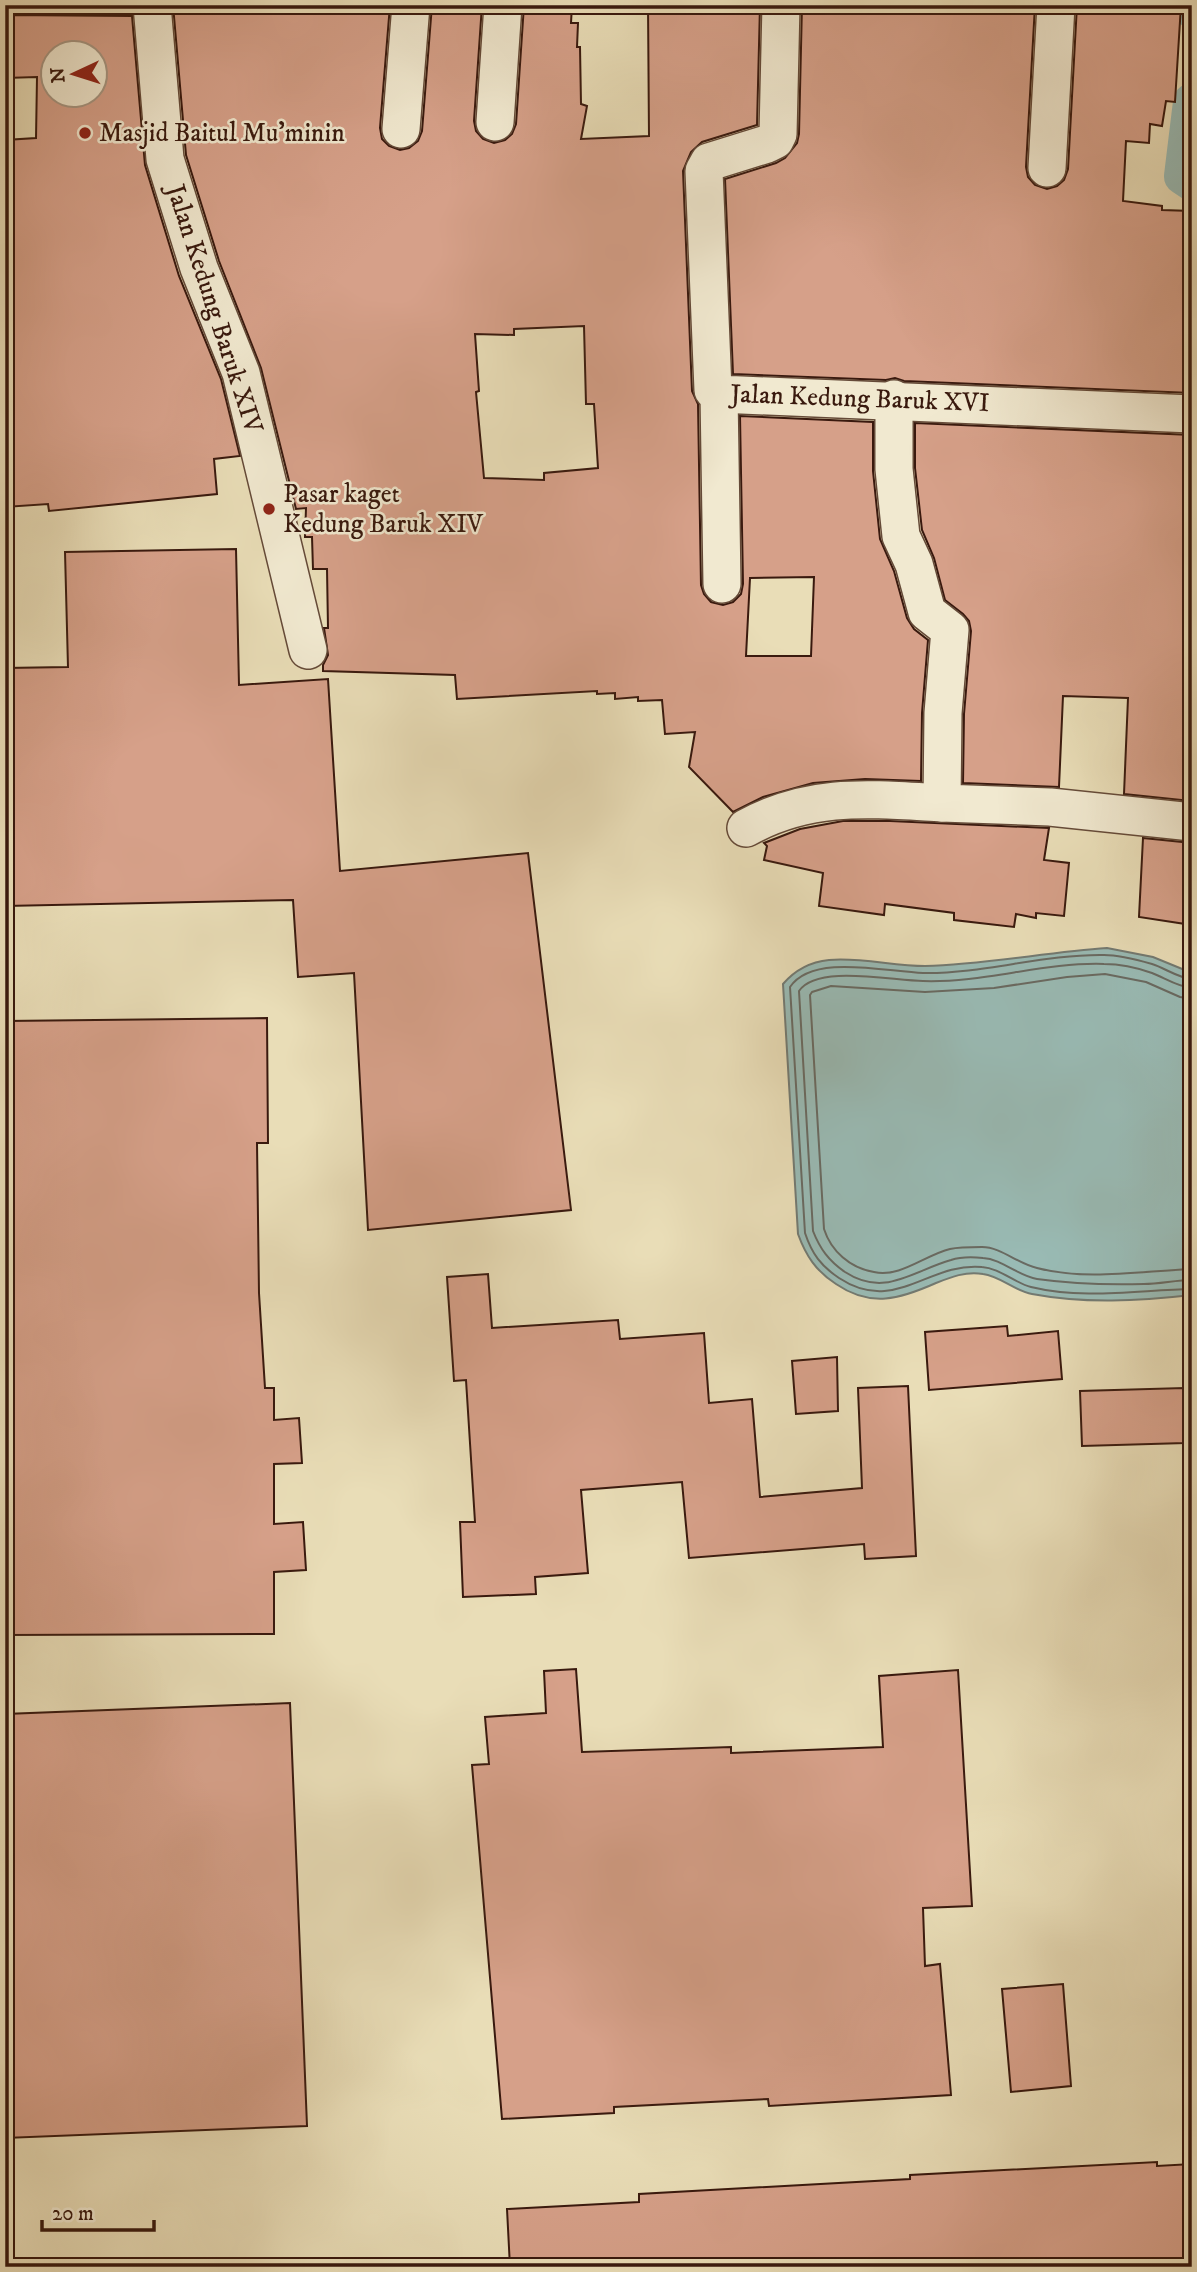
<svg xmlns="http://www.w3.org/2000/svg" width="1197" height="2272" viewBox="0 0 1197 2272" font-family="'IM FELL DW Pica',serif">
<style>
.water{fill:#99bbb5;stroke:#737a72;stroke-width:2}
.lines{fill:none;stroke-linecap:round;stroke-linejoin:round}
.shore{stroke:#696a62;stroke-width:2}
.canal{stroke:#99bbb5;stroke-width:38}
.building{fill:#d6a089;stroke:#39190e;stroke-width:2;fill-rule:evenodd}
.minor-casing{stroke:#654a38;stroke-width:40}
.minor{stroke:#f1e9d0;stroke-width:37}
.poi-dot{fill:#8f2418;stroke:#f1e9d0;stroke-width:2.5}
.labels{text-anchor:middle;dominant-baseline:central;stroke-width:5;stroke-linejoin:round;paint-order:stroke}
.poi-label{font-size:26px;fill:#39190e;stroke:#f1e9d0;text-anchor:start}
.street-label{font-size:26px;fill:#39190e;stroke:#f1e9d0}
</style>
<rect width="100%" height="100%" fill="#e9ddb7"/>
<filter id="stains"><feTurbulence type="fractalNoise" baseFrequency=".00286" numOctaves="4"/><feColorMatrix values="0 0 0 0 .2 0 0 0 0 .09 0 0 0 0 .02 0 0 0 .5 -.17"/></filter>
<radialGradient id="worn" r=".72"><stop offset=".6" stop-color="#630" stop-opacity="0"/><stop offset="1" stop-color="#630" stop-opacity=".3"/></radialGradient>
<path class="water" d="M1107 948 1153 957 1192 973V1295C1139 1301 1085 1304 1032 1294 1015 1291 1000 1276 983 1274 966 1271 951 1277 936 1283 900 1299 871 1308 836 1284 816 1271 806 1256 798 1234L783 984C795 970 809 962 829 960 860 957 893 966 925 966 986 965 1046 952 1107 948Z"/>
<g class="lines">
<g class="shore">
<path d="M1192 979C1178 978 1165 968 1152 964 1138 960 1119 955 1104 955 1043 954 984 974 923 973 886 972 813 953 790 987L805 1233C812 1254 821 1266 839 1278 895 1315 928 1262 982 1267 999 1268 1015 1283 1031 1287 1084 1300 1139 1290 1192 1289"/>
<path d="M1192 988C1178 987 1165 978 1152 973 1138 968 1119 964 1104 964 1044 962 984 983 923 981 893 981 817 964 799 991L813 1231C820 1249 829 1261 845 1272 885 1298 912 1271 951 1260 960 1257 973 1257 983 1258 1002 1259 1018 1276 1037 1279 1073 1284 1108 1285 1144 1284 1160 1284 1176 1280 1192 1280"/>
<path d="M1192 999 1180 997 1146 982 1105 974 1067 977 994 988 925 992 831 986 812 992 810 995 824 1229C831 1251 850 1268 874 1272 900 1278 925 1255 950 1249 959 1247 972 1247 982 1247 1001 1247 1018 1264 1037 1268 1087 1281 1141 1271 1192 1269"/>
</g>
<g class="canal">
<polyline points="1192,5 1192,9"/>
<polyline points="1192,102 1183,176 1192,182"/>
</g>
</g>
<g class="building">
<path d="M173 5H390L380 128 382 139 389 146 400 150 409 148 418 141 422 131 432 5H482L474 121 476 131 483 139 494 143 505 140 512 134 516 124 524 5H572L571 23H578L577 47H580L581 104 587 106 581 139 649 136 648 5H760L757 125 702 142 691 152 683 171 692 391 698 404 701 585 704 594 711 602 723 605 733 602 741 594 743 584 740 416 873 422V471L880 539 894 571 907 618 914 629 928 640 922 713 921 781 865 779 813 783 763 797 733 812 689 767 695 732 665 734 662 700 638 701V697L615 699V693L597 694V691L457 699 455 675 323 671V665L328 655 324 628H328L327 569H313L312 537H305L306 508 296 509 261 368 219 261 186 155ZM584 326 586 404H594L598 468 544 473V480L484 478 476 392 479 391 475 334 514 335V329ZM814 577 811 656H746L750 578Z"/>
<polygon points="802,5 1035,5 1026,167 1028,177 1035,185 1047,189 1057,186 1064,180 1068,169 1077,5 1181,5 1175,102 1166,101 1162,126 1150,124 1149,143 1126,141 1123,201 1162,206 1162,210 1192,211 1192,393 904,381 895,378 886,380 733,374 725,179 776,163 785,158 797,143 799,134"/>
<path d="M5 15 132 16 145 165 179 276 221 379 240 456 214 459 217 494 49 511 48 504 5 507V140L36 138 37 77 5 78ZM52 52H94V94H52Z"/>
<polygon points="915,423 1192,435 1192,565 1187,565 1187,630 1190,630 1192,705 1191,801 1124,794 1128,698 1063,696 1059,787 963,783 964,714 971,631 969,621 963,614 945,600 934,558 922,530 915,468"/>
<polygon points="236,549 239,685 328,679 340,871 528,853 571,1210 368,1230 354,973 298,977 293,900 5,906 5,668 68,667 65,552"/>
<polygon points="843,821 890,821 1049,828 1044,860 1069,863 1064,916 1036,913 1036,918 1016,914 1014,927 954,920 954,913 885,904 884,915 819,906 823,873 764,860 767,846 764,843 800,829"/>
<polygon points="1143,838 1192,843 1192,925 1139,917"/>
<polygon points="267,1018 268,1143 257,1143 259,1293 265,1388 274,1388 274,1420 299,1418 302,1463 274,1464 274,1524 303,1522 306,1570 274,1572 274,1634 5,1635 5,1021"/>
<polygon points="488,1274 492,1328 618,1320 620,1339 704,1333 709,1403 752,1399 760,1497 862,1488 858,1388 908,1386 916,1556 865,1559 864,1544 689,1558 682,1482 581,1490 588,1573 535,1577 536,1594 463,1597 460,1522 475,1522 466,1380 454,1381 447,1277"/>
<polygon points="1007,1326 1008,1336 1058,1331 1062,1379 929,1390 925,1332"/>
<polygon points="837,1357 838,1411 796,1414 792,1361"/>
<polygon points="1184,1388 1185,1443 1082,1446 1080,1391"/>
<polygon points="576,1669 582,1752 731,1747 731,1753 883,1747 879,1676 958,1670 972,1906 923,1908 925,1966 940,1964 951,2095 769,2106 768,2099 614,2107 614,2113 502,2119 472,1765 489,1764 485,1717 546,1713 544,1671"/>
<polygon points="290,1703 307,2126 5,2138 5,1714"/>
<polygon points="1063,1984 1071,2086 1011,2092 1002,1989"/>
<polygon points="1157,2162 1157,2166 1192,2164 1192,2267 510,2267 507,2209 639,2202 639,2194 910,2179 910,2175"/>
</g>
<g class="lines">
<g class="minor-casing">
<g id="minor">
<polyline points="152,5 165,159 199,268 241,373 308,650"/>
<polyline points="781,5 778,134 775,140 767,144 709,162 704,171 713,390 719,394 1192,414"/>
<polyline points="495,122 503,5"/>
<polyline points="401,129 411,5"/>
<polyline points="1047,168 1056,5"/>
<polyline points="719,394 722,584"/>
<polyline points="894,399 894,469 901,536 914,564 927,612 950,630 943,713 942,803 1050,807 1192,822"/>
<path d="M746 828C811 792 871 799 942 803"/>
</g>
</g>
<use href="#minor" class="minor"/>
</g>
<g class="poi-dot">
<circle cx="85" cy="133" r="7"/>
<circle cx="269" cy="509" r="7"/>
</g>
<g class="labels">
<g class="poi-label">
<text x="99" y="133">Masjid Baitul Mu'minin</text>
<text x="283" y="494">Pasar kaget<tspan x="283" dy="30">Kedung Baruk XIV</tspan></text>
</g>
<g class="street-label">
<text transform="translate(214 309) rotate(72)">Jalan Kedung Baruk XIV</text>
<text transform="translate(860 399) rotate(2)">Jalan Kedung Baruk XVI</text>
</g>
</g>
<rect width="1197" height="2272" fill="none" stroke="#e9ddb7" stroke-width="28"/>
<rect x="7" y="7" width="1183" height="2258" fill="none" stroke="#39190e" stroke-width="3.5"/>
<rect x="14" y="14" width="1169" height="2244" fill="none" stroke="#39190e" stroke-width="2"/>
<g transform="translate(74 74) rotate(266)"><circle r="33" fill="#f1e9d0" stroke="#a79682" stroke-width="2"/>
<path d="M0-5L12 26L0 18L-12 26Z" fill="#8f2418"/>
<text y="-10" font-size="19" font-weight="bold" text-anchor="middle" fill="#39190e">N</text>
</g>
<path d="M42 2220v10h112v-10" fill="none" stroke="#39190e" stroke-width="3.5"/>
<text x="52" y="2220" font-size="21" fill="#39190e" stroke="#f1e9d0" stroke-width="5" paint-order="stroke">20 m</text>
<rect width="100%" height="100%" filter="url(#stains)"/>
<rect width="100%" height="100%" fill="url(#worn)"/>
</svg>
